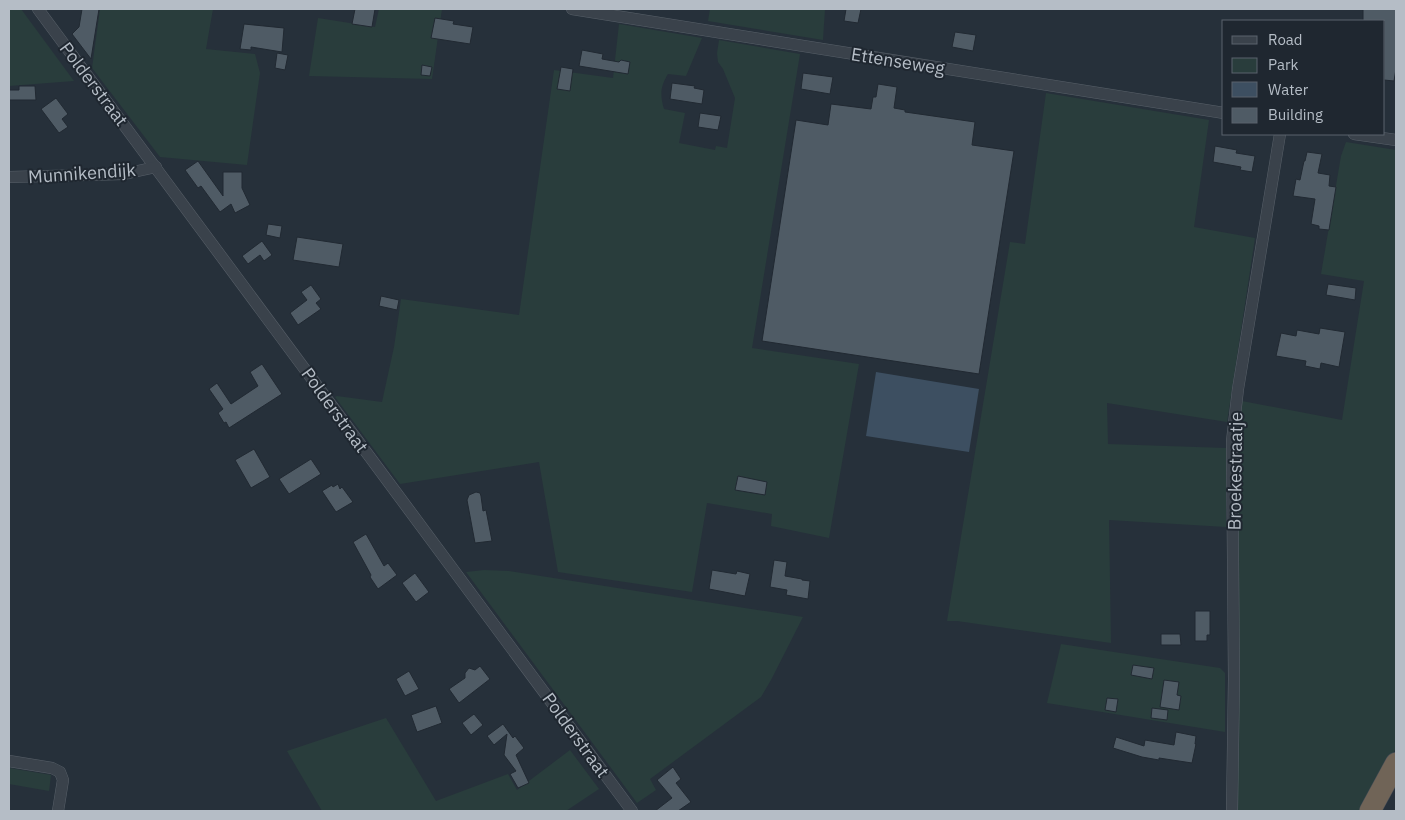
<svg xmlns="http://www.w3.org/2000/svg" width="1405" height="820" viewBox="0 0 1405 820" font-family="'IBM Plex Sans',sans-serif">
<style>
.green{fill:#293d3c}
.water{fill:#3d4f61}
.building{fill:#4f5b65;stroke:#212932}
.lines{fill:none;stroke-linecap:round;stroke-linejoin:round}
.street-casing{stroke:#586069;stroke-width:12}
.highway-casing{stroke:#454d56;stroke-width:22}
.street{stroke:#3a424b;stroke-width:11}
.highway{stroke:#706457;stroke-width:21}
.labels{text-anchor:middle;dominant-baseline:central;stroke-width:4;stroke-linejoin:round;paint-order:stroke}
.street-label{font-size:18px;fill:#b5bdc6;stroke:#1f2730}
</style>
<rect width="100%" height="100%" fill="#26303a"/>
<g class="green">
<polygon points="9,9 21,9 74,81 9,86"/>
<polygon points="100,9 213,9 206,49 255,54 260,73 247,165 160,157 92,68"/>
<polygon points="379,9 442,9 432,79 309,76 318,18 375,27"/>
<polygon points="710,9 825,9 823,40 708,21"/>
<path d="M619 24 702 38 686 76 668 74C660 87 660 95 664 109L685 113 679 143 715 150 716 146 727 148 735 98 723 69 718 62 717 53 719 40 800 54 752 348 859 364 829 538 771 526 772 514 707 503 692 592 558 572 539 462 400 484 335 397 337 396 382 402 394 347 401 299 519 315 554 70 613 78Z"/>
<polygon points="1046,93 1209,120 1194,227 1255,238 1227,422 1107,403 1108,444 1226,448 1226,527 1109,520 1111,643 957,621 947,621 1010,242 1025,244"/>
<polygon points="1346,142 1396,150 1396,748 1362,811 1236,811 1236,509 1239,416 1242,401 1342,420 1364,281 1321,274 1341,156"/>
<polygon points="484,570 509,571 803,617 771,680 761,697 650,779 656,790 637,803 466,572"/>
<polygon points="1061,644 1220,668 1225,673 1225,732 1047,703"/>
<polygon points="386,718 436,801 508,774 517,790 570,750 599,789 566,811 322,811 287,751"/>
<polygon points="9,768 51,775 49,791 9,784"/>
</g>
<polygon class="water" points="876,372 979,389 969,452 866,436"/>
<g class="building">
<polygon points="82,9 99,9 91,59 72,34 79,27"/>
<polygon points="355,9 375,9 372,27 352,24"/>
<polygon points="846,9 861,9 858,23 844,21"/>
<polygon points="1363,9 1396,9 1396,69 1394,81 1384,80 1384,21 1363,21"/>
<polygon points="435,18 454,21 453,24 473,27 470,44 431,38"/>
<polygon points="244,24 284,28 282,52 251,47 251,50 240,49"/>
<polygon points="955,32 976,35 973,51 952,47"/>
<polygon points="582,50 603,54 602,59 619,62 621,60 630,62 628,74 579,66"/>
<polygon points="277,53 288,55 285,70 275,68"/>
<polygon points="422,65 432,67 430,76 421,75"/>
<polygon points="561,67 573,69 570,91 557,89"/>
<polygon points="803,73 833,77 830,94 801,89"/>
<polygon points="672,83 695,86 694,88 704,90 702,104 670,99"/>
<polygon points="878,84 897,87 894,108 905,110 905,112 975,122 972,145 1014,151 979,374 762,341 796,120 828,125 831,104 871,109 873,97 876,97"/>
<polygon points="19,86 35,86 36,100 9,100 9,90 19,90"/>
<polygon points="56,98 68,114 62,119 68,127 59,133 41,109"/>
<polygon points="700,113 721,116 718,130 698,127"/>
<polygon points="1215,146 1237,150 1236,153 1255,156 1252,172 1240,170 1241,167 1213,162"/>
<polygon points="1307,152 1322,154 1318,173 1330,175 1329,186 1336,187 1329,230 1319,229 1319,226 1311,224 1315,199 1293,196 1296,179 1300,180 1304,161 1305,161"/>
<polygon points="198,161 223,196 223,172 242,172 242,188 250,205 235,213 231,204 220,212 201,186 198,188 185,170"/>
<polygon points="268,224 282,226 280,238 266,235"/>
<polygon points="297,237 343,244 339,267 293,260"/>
<polygon points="262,241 272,255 264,261 260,255 248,264 242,256"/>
<polygon points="1328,284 1356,288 1355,300 1326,295"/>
<polygon points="311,285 321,299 316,303 321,309 298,325 290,313 307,300 301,292"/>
<polygon points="381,296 399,300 397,310 379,306"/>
<polygon points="1320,328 1345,332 1339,367 1321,363 1320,369 1305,366 1306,361 1276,356 1281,333 1296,336 1297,330 1319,334"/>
<polygon points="262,364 282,394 229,428 226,422 224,423 218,413 223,409 209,389 217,383 231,404 258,386 250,372"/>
<polygon points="254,449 270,477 251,488 235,460"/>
<polygon points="311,459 321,474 289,494 279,479"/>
<polygon points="738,476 767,482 765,495 735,490"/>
<polygon points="338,484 340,489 342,487 353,502 336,512 322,491 332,485 333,487"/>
<polygon points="476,492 480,493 481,496 483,511 486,510 492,541 475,543 467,500 469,495"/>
<polygon points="366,534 384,566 388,563 397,575 378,589 370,577 371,575 353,542"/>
<polygon points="774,560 787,562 785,576 802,579 802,580 810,581 808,599 786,595 787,590 770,587"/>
<polygon points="712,570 736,574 737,571 750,574 745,596 709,589"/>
<polygon points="415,573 429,592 416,602 402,583"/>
<polygon points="1195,611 1210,611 1210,635 1207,635 1207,641 1195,641"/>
<polygon points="1161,634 1180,634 1181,645 1161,645"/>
<polygon points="1133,665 1154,668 1152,679 1131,675"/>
<polygon points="480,666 490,679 459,703 449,689 465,678 465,673 469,668 475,670"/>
<polygon points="409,671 419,689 405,696 396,679"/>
<polygon points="1164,680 1179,682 1177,695 1181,696 1179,710 1160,707"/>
<polygon points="1107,698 1118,699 1116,712 1105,710"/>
<polygon points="436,706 442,723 417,732 411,715"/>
<polygon points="1152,708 1168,710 1167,720 1151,718"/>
<polygon points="474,714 483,725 471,735 462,723"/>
<polygon points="503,724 513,738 515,736 524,748 516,755 529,783 518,788 510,774 516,771 504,755 507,734 494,745 487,736"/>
<polygon points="1176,732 1196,736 1195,744 1196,744 1192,763 1159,758 1159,760 1142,757 1113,748 1116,737 1144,746 1145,740 1174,745"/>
<polygon points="673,767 681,779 676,783 691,802 678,811 655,811 672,798 657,780"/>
</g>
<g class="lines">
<g class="street-casing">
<g id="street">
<polyline points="38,9 632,811"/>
<polyline points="572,9 1224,113"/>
<polyline points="1354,134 1396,140"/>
<polyline points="9,177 124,174 156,167"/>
<polyline points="9,761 52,768 60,772 63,780 58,811"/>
<polyline points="1232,811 1234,679 1232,441 1238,389 1280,134"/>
</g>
</g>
<g class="highway-casing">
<polyline id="highway" points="1370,811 1396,763"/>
</g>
<use href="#street" class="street"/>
<use href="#highway" class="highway"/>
</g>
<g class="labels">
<g class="street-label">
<text transform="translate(898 61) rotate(9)">Ettenseweg</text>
<text transform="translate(94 84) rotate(53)">Polderstraat</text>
<text transform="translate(82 173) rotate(-4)">Munnikendijk</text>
<text transform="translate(335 410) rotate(54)">Polderstraat</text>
<text transform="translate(1235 471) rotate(-89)">Broekestraatje</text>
<text transform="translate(576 735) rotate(54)">Polderstraat</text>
</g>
</g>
<rect width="1405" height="820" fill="none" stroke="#b5bdc6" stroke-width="20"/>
<rect x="1222" y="20" width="162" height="115" fill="#1f2730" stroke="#5b636c"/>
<rect x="1232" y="36" width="25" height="8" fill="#3a424b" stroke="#5b636c"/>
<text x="1268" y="45" font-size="15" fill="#b5bdc6">Road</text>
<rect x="1232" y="58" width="25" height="15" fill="#293d3c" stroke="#5b636c"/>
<text x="1268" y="70" font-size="15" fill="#b5bdc6">Park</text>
<rect x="1232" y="82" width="25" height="15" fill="#3d4f61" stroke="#5b636c"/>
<text x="1268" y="95" font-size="15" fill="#b5bdc6">Water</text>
<rect x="1232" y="108" width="25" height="15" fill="#4f5b65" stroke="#5b636c"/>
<text x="1268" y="120" font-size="15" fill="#b5bdc6">Building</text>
</svg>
